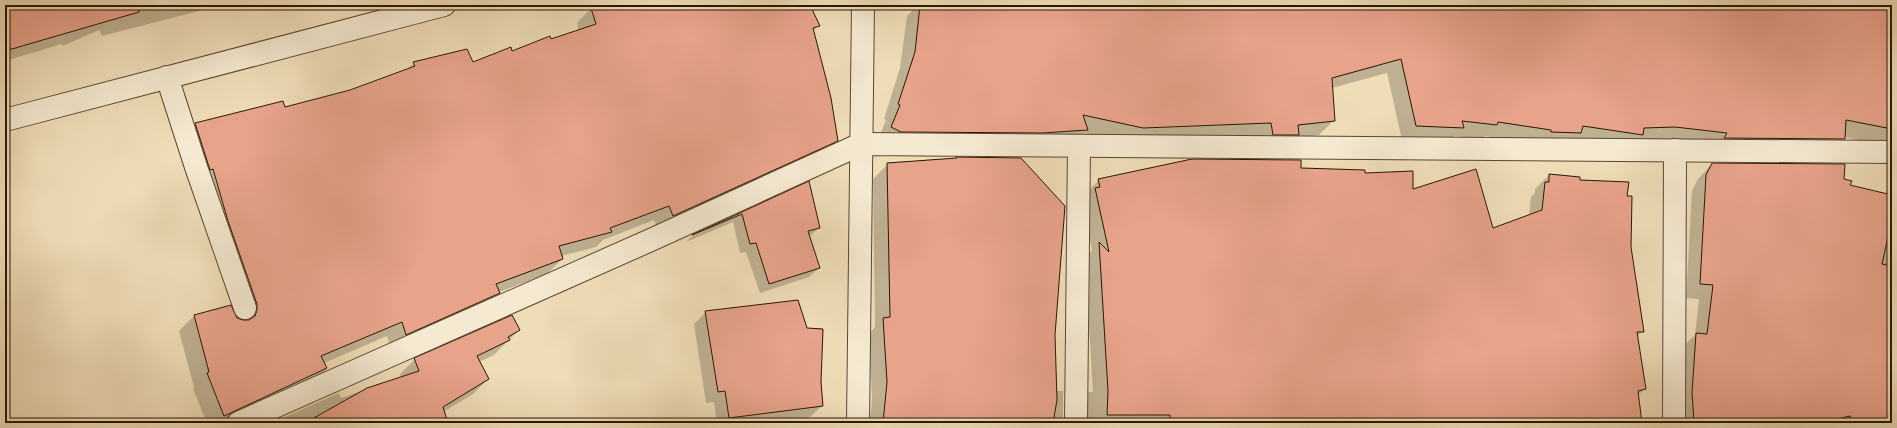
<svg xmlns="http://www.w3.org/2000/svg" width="1897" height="428" viewBox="0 0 1897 428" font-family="'IM FELL English',serif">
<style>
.shadow{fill:#0003}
.building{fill:#e8a38b;stroke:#281701}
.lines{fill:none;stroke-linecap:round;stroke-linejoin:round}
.minor-casing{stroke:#5a482f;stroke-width:24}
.tertiary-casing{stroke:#5a482f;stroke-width:24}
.minor{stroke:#f5e9d1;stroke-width:22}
.tertiary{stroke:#f5e9d1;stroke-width:22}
</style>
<rect width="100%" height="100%" fill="#efddb8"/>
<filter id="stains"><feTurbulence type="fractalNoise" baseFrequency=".005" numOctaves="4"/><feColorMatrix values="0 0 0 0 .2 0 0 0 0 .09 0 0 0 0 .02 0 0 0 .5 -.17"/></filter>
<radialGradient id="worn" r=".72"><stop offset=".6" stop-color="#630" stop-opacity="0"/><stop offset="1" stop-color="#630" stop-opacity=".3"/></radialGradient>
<g class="shadow">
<polygon points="5,5 222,5 102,36 99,30 63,46 62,44 5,61"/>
<polygon points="236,5 245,5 237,7"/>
<polygon points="604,5 809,5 819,25 813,31 837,140 822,155 658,230 654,220 603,240 596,247 561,256 562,259 547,274 499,292 484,307 391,349 387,336 324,363 327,369 312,384 224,423 207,423 193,389 194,387 179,331 194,316 230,306 236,318 243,321 243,319 181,139 196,124 284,108 350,91 406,71 414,63 472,63 550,40 579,31 577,23 591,8"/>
<polygon points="915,5 1892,5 1892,147 1844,137 1830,153 1537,144 1485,136 1482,140 1455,136 1449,142 1402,140 1387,73 1332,88 1334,120 1319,135 1295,138 1128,143 1084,133 1072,145 877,142 886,120 884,119 900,68 907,16 915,8"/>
<polygon points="888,164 1054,335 1056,391 1063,391 1063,423 870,423 872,398 869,334 875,327 873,179"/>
<polygon points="1712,164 1843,180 1849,186 1892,196 1892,214 1889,228 1892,228 1892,423 1679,423 1681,348 1695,335 1699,299 1686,298 1692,191 1698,179"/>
<polygon points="1300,169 1364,174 1412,191 1493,230 1529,216 1531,197 1535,193 1535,189 1549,175 1579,181 1626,197 1630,247 1643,331 1636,337 1645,389 1637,396 1641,423 1075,423 1075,406 1089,392 1093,392 1085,257 1092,250 1081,203 1084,195 1099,180"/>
<polygon points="808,183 819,228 809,237 819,268 809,277 760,293 746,252 740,253 733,222 686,242 692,236"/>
<polygon points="706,312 820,382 822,406 810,417 765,423 717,423 714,402 706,403 694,324"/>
<polygon points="519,330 494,355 479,362 488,379 473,394 425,423 271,423 339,393 341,398 401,378 400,374 415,359"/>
</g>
<g class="building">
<polygon points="5,5 138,5 139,12 5,51"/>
<polygon points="590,5 810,5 820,26 813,28 831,98 838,141 673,216 669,206 610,228 612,232 559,246 563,259 496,284 500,293 406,335 402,322 321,356 327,368 224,416 207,373 209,372 194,315 231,305 237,318 243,320 249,320 255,316 257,310 257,304 228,221 213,169 210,170 195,123 283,101 285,107 350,90 415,66 413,62 467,49 473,62 511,47 512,51 550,36 551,39 596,24"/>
<polygon points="920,5 1892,5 1892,129 1846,120 1845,139 1724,138 1727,133 1675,127 1644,128 1643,135 1583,126 1581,133 1551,132 1551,130 1498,122 1497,125 1462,121 1464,128 1416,126 1401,59 1332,78 1335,121 1298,125 1299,135 1273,135 1271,123 1143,128 1083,115 1088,130 1042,133 901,132 891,127 900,105 898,104 915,52"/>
<polygon points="956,157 1021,158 1065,206 1055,335 1057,400 1053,423 883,423 887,382 883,318 890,317 887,163 957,158"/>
<polygon points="1192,159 1301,160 1301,168 1365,170 1365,173 1413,171 1413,189 1476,169 1493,228 1542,210 1545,182 1549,182 1549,174 1580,177 1580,180 1629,182 1627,196 1632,196 1631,247 1644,332 1637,332 1646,389 1638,391 1642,423 1170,423 1170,415 1107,415 1108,391 1099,242 1109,252 1095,188 1100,187 1098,179"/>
<polygon points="1712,163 1845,164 1844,179 1852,181 1850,185 1892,195 1892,219 1882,264 1892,266 1888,300 1892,300 1892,423 1852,423 1850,416 1821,423 1694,423 1692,393 1696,333 1707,334 1713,285 1700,284 1706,175"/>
<polygon points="809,181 820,228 808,231 820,268 769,284 756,243 750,244 742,214 692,235"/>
<polygon points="798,300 807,328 823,329 821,382 823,406 729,418 725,391 718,392 705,311"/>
<polygon points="512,315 520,330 508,337 510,340 477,356 489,379 443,407 448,423 305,423 367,388 419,371 414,358"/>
</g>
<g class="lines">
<g class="minor-casing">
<g id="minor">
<polyline points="167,77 196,167 245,308"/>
<polyline points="238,423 653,239 861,144 1892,152"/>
<polyline points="858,423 863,5"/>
<polyline points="1076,423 1079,146"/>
<polyline points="1674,423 1675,150"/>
</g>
</g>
<g class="tertiary-casing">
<polyline id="tertiary" points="5,120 444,5"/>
</g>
<use href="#minor" class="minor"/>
<use href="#tertiary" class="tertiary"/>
</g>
<rect width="1897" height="428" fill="none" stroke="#efddb8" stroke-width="20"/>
<rect x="6" y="6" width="1885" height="416" fill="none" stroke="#281701" stroke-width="2"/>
<rect x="10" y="10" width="1877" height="408" fill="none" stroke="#281701"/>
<rect width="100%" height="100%" filter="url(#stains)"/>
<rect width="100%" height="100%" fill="url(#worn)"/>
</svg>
